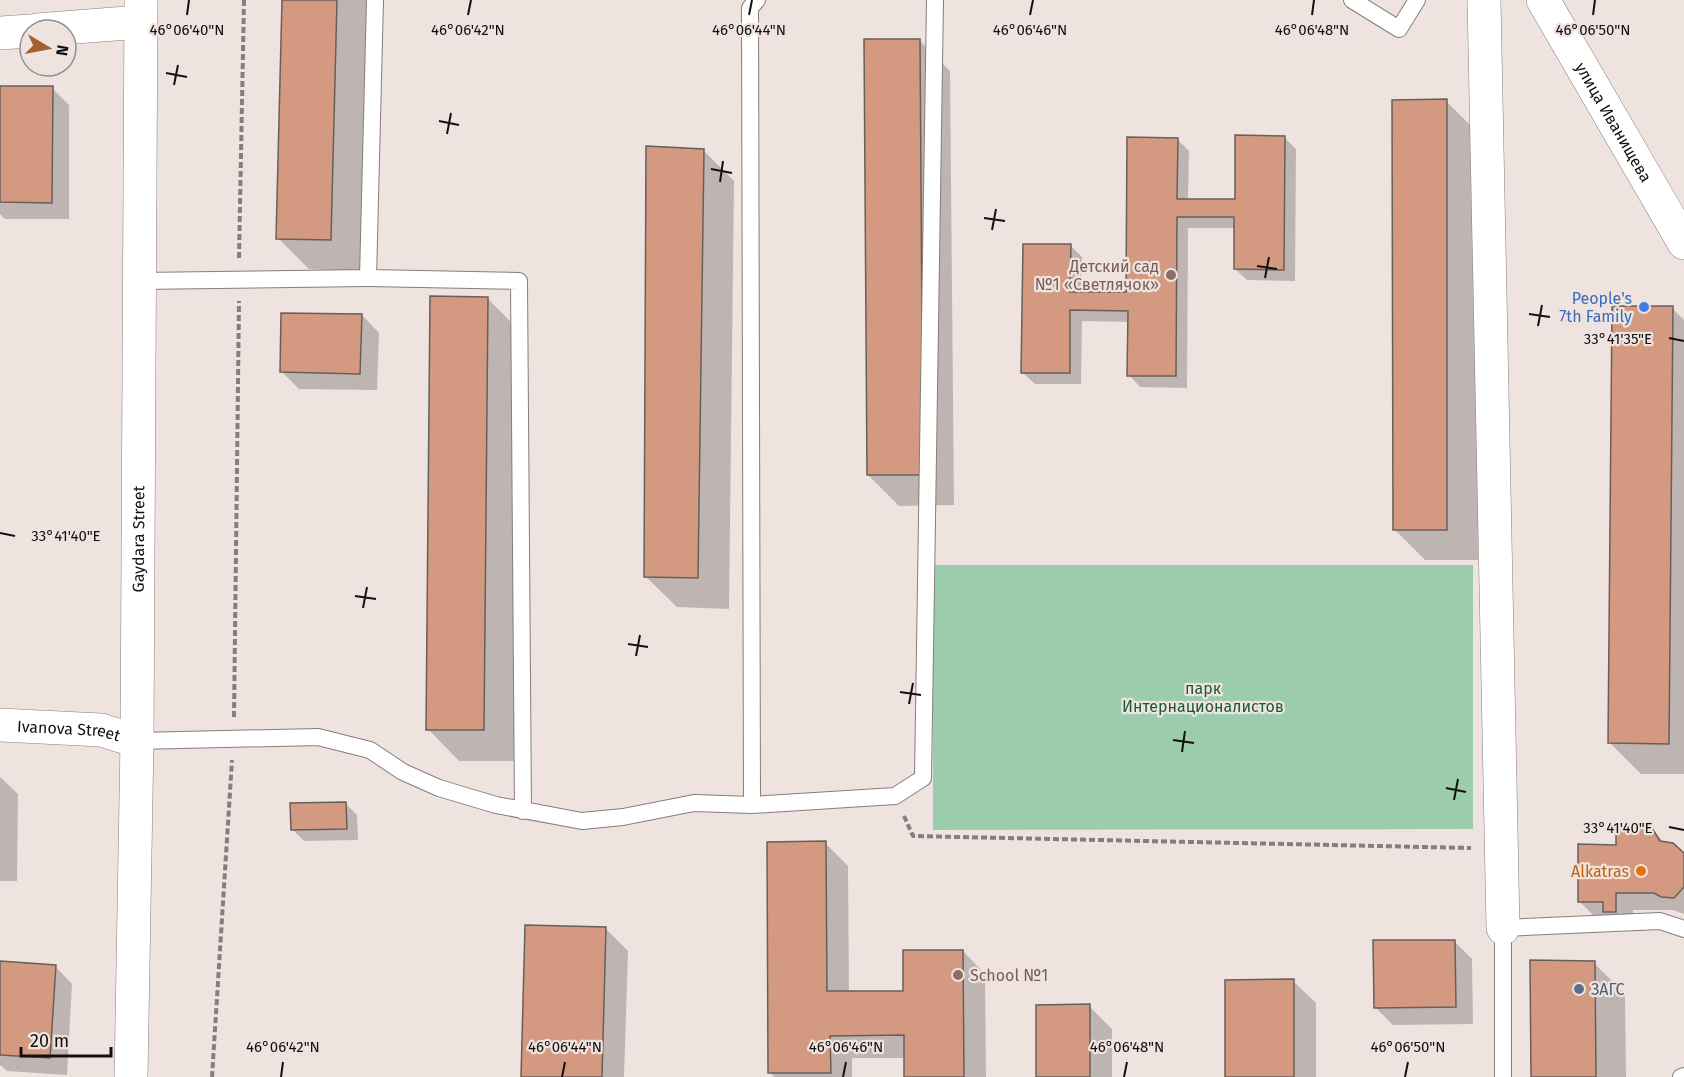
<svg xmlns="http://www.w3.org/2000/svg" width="1684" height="1077" viewBox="0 0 1684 1077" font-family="'Fira Sans',sans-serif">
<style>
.green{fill:#9bcdac}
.shadow{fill:#0003}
.building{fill:#d49981;stroke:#685f5b;stroke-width:1.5}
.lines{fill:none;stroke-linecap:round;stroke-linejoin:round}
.service-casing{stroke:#877d7a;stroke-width:18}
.minor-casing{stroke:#877d7a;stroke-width:34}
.path{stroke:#867e7c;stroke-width:4;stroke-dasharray:6 3;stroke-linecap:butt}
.service{stroke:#fff;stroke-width:16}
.minor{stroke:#fff;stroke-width:33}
.ticks{fill:none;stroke:#14100f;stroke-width:2}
.education-dot{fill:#8d6e63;stroke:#eee3df;stroke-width:2}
.shop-dot{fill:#3f7fe0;stroke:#eee3df;stroke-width:2}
.food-dot{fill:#e8710a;stroke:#eee3df;stroke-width:2}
.service-dot{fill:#5c6f8a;stroke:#eee3df;stroke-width:2}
.labels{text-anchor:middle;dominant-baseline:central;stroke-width:4.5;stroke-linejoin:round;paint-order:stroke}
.street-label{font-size:16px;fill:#14100f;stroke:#eee3df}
.education-label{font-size:16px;fill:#785e54;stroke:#eee3df;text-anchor:end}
.shop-label{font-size:16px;fill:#366cbe;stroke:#eee3df;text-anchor:end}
.park-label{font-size:16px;fill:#185a37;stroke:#eee3df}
.food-label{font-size:16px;fill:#c56008;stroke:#eee3df;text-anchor:end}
.service-label{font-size:16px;fill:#4e5e75;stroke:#eee3df;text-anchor:start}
.ticks-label{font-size:15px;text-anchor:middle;fill:#14100f;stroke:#eee3df;stroke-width:4.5;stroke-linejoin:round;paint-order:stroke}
</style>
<rect width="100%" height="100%" fill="#eee3df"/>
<polygon class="green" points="933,565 1473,565 1473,829 933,830"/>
<g class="shadow">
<polygon points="283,0 368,0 362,271 309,269 278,238"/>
<polygon points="919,40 950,71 954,505 899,506 868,475"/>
<polygon points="0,87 52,88 69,105 69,219 5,219 0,214"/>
<polygon points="1446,101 1477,132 1478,560 1425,560 1394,529"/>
<polygon points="1284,137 1296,149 1295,281 1247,280 1235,269 1236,228 1188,228 1187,388 1140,387 1129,375 1129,322 1082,321 1081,384 1035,384 1023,373 1070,245 1082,257 1081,294 1128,294 1177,139 1189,151 1188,200 1236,200"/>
<polygon points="703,150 734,181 729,609 677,607 645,576"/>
<polygon points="487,298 518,329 514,761 459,761 428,729"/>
<polygon points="1672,308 1684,320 1684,774 1641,774 1610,743"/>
<polygon points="362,315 379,333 377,390 299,389 281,371"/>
<polygon points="0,777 18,794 17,881 0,881"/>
<polygon points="345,803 357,815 358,840 304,841 292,829"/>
<polygon points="1651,829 1665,843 1684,855 1684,914 1673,910 1633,910 1633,929 1597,919 1579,901 1618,846"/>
<polygon points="825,843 848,866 849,993 904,992 963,951 985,974 986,1077 906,1077 906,1058 852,1058 852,1077 774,1077 770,1072"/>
<polygon points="605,928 628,951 624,1077 522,1077"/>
<polygon points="1454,941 1472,959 1473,1024 1393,1025 1376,1008"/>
<polygon points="0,963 55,966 72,984 67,1075 7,1071 0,1065"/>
<polygon points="1594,963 1625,994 1626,1077 1532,1077"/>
<polygon points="1293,981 1316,1003 1316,1077 1227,1077"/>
<polygon points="1089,1006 1112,1029 1112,1077 1038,1077"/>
</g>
<g class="building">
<polygon points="282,0 337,0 331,240 276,239"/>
<polygon points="864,39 920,39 923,475 867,475"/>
<polygon points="0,86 53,86 52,203 0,202"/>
<polygon points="1447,99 1447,530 1393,530 1392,100"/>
<polygon points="1235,135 1285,136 1284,270 1234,269 1234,217 1177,217 1176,376 1127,376 1128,311 1070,310 1070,373 1021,373 1023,244 1071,244 1070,292 1126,292 1127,137 1178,138 1177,199 1235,199"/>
<polygon points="646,146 704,149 698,578 644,577"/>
<polygon points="430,296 488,297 484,730 426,730"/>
<polygon points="1612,306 1673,306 1669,744 1608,743"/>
<polygon points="281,313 362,314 360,374 280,372"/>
<polygon points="346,802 347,829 291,830 290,803"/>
<polygon points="1616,828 1652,828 1660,841 1673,843 1684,853 1684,887 1674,898 1661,897 1654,893 1616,893 1616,912 1603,912 1603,902 1578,902 1578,844 1616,845"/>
<polygon points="826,841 827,991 903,991 903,950 963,950 964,1077 904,1077 904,1035 830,1036 831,1073 768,1073 767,842"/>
<polygon points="525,925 606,927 602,1077 521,1077"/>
<polygon points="1373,940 1455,940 1456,1007 1374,1008"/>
<polygon points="1530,960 1595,961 1596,1077 1531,1077"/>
<polygon points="0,961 56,965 50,1058 0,1055"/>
<polygon points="1294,979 1294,1077 1225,1077 1225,980"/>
<polygon points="1090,1004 1090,1077 1036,1077 1036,1005"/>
</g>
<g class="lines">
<g class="service-casing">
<g id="service">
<polyline points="1352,0 1399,29 1417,0"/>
<polyline points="368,278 519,281 523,811"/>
<polyline points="138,281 368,278 375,0"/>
<polyline points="137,741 318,737 370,750 403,772 439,788 496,805 582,821 623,817 694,803 752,805 895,796 923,778 935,0"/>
<polyline points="752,805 750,8 757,0"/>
<polyline points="1503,1077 1503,928 1660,921 1684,929"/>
<polyline points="1681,1077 1684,1076"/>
</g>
</g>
<g class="minor-casing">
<g id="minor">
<polyline points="1484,0 1503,928"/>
<path id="s1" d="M1543 0 1684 243"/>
<polyline points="37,30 140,22"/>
<polyline points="0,33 30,31"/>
<path id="s2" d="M0 725 101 730 137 741"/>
<path id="s3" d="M131 1077 137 741 141 0"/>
</g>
</g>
<g class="path">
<polyline points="239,258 244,0"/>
<polyline points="234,717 239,301"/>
<polyline points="904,816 913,836 1471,848"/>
<polyline points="212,1077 232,760"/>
</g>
<use href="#service" class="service"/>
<use href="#minor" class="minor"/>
</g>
<path class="ticks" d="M187 15 189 0M468 15 471 0M749 15 752 0M1030 15 1033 0M1312 15 1314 0M1593 15 1595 0M166 73 187 77M174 85 178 65M439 121 459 125M447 134 451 113M711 169 732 173M720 182 723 161M984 218 1005 221M992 230 996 209M1257 266 1277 269M1265 278 1269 257M1529 314 1550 317M1538 326 1542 305M1669 338 1684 341M0 533 15 536M355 596 376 599M363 608 367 587M628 644 648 647M636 656 640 635M900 692 921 695M909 704 913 683M1173 740 1194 743M1182 752 1185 731M1446 788 1466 792M1454 800 1458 779M1669 827 1684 830M281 1077 283 1062M562 1077 565 1062M843 1077 846 1062M1124 1077 1127 1062M1405 1077 1408 1062"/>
<g class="education-dot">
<circle cx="1171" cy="275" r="6"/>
<circle cx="958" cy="975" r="6"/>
</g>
<circle class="shop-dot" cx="1644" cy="307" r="6"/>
<circle class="food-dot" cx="1641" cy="871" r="6"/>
<circle class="service-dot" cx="1579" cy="989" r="6"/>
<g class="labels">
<g class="street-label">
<text stroke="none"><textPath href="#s1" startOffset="141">улица Иванищева</textPath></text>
<text stroke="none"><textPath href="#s3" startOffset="538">Gaydara Street</textPath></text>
<text stroke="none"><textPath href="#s2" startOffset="69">Ivanova Street</textPath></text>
</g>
<g class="education-label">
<text x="1159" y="266">Детский сад<tspan x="1159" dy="18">№1 «Светлячок»</tspan></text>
<text x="970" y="975" text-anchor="start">School №1</text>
</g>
<g class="shop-label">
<text x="1632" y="298">People's<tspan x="1632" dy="18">7th Family</tspan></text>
</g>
<g class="park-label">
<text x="1203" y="688">парк<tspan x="1203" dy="18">Интернационалистов</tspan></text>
</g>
<g class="food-label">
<text x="1629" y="871">Alkatras</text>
</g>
<g class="service-label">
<text x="1591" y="989">ЗАГС</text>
</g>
</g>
<g class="ticks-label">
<text x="468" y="35">46°06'42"N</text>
<text x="749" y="35">46°06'44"N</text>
<text x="1030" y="35">46°06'46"N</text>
<text x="1312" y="35">46°06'48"N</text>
<text x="1593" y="35">46°06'50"N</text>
<text x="187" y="35">46°06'40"N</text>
<text x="1618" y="344">33°41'35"E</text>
<text x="66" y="541">33°41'40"E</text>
<text x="1618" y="833">33°41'40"E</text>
<text x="283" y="1052">46°06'42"N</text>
<text x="565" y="1052">46°06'44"N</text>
<text x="846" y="1052">46°06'46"N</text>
<text x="1127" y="1052">46°06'48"N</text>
<text x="1408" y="1052">46°06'50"N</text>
</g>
<g transform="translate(48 48) rotate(100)"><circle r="28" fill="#eee3df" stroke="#978f8c" stroke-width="1.5"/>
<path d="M0-4.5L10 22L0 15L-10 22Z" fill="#a2612d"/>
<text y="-9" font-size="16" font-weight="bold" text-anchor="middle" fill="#14100f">N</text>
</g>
<path d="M21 1047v9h90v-9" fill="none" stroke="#14100f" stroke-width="3"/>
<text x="30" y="1047" font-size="18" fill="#14100f" stroke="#eee3df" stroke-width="4.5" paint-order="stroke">20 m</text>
</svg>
